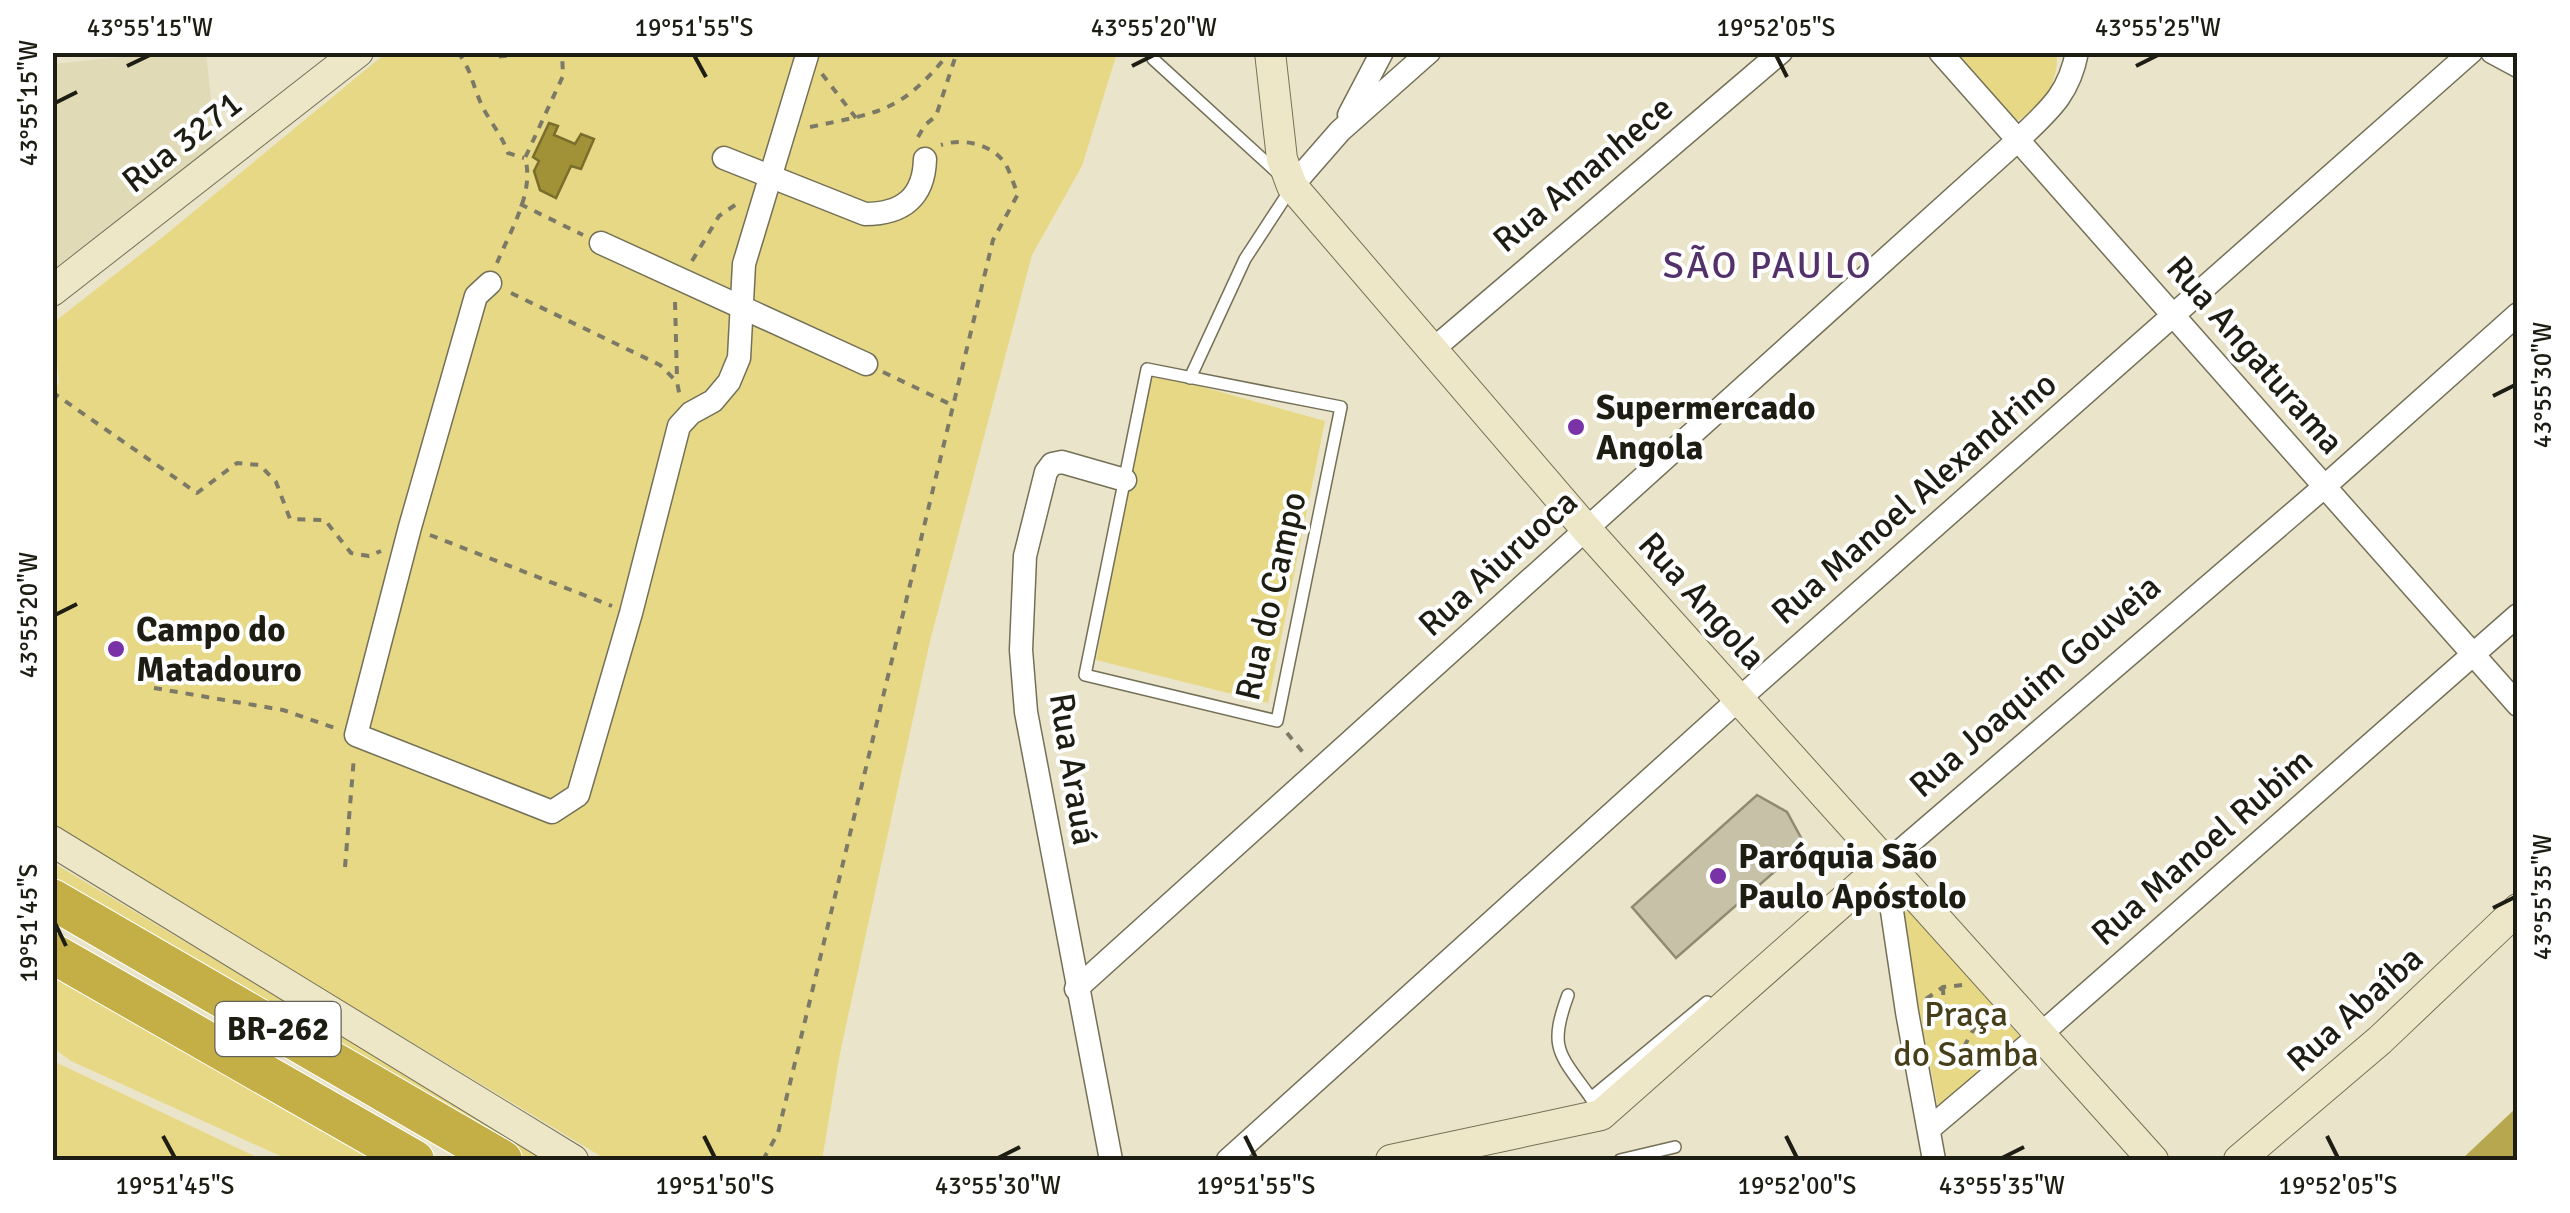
<svg xmlns="http://www.w3.org/2000/svg" width="2570" height="1213" viewBox="0 0 2570 1213" font-family="Signika,sans-serif">
<style>
.built{fill:#e0dab7}
.green{fill:#e7d885}
.forest{fill:#b7a74f}
.water{fill:#a19137;stroke:#7a6e2c;stroke-width:2.5}
.building{fill:#c6c1a7;stroke:#8f8a71;stroke-width:2.5}
.lines{fill:none;stroke-linecap:round;stroke-linejoin:round}
.lane-casing{stroke:#747057;stroke-width:14}
.street-casing{stroke:#747057;stroke-width:25}
.secondary-casing{stroke:#747057;stroke-width:32}
.highway-casing{stroke:#fff;stroke-width:42}
.path{stroke:#7c7967;stroke-width:4;stroke-dasharray:8 8;stroke-linecap:butt}
.lane{stroke:#fff;stroke-width:11}
.street{stroke:#fff;stroke-width:22}
.secondary{stroke:#ede7c7;stroke-width:30}
.highway{stroke:#c3af45;stroke-width:40}
.ticks{fill:none;stroke:#1e1d13;stroke-width:4}
.poi-dot{fill:#7933a6;stroke:#fff;stroke-width:4}
.labels{text-anchor:middle;dominant-baseline:central;stroke-width:8;stroke-linejoin:round;paint-order:stroke}
.shield{fill:#fff;stroke:#62615a;stroke-width:2.5}
.shield-label{font-size:32px;font-weight:bold;fill:#1e1d13}
.street-label{font-size:35px;fill:#1e1d13;stroke:#fff}
.poi-label{font-size:35px;font-weight:bold;fill:#1e1d13;stroke:#fff;text-anchor:start}
.park-label{font-size:35px;fill:#463f19;stroke:#fff}
.neighbourhood-label{font-size:38px;letter-spacing:2.5px;fill:#53326b;stroke:#fff}
.neatline{fill:none;stroke:#1e1d13;stroke-width:4}
.ticks-label{font-size:25px;text-anchor:middle;fill:#1e1d13}
</style>
<rect width="100%" height="100%" fill="#eae5ca"/>
<polygon class="built" points="161,53 206,53 216,143 53,269 53,64"/>
<g class="green">
<polygon points="386,53 1117,53 1082,166 1032,255 930,641 840,1053 822,1160 607,1160 53,826 52,393 59,383 53,323 164,236"/>
<path d="M1953 53H2057C2058 85 2043 107 2015 122Z"/>
<polygon points="1149,372 1325,421 1268,703 1096,660"/>
<polygon points="52,862 549,1160 515,1160 86,907 53,879"/>
<polygon points="1911,909 2021,1038 1939,1112 1901,914"/>
<polygon points="52,971 386,1160 289,1160 71,1061 53,1048"/>
<polygon points="53,1061 263,1160 53,1160"/>
</g>
<polygon class="forest" points="2517,1107 2517,1160 2461,1160"/>
<polygon class="water" points="549,123 558,126 554,135 575,144 581,134 594,139 581,169 571,166 556,198 540,190 534,171 539,161 533,157"/>
<polygon class="building" points="1757,795 1787,812 1805,845 1676,958 1632,907"/>
<g class="lines">
<g class="lane-casing">
<g id="lane">
<polyline points="1153,59 1279,174"/>
<polygon points="1147,369 1341,407 1277,721 1085,675"/>
<polyline points="1190,378 1245,259 1292,187"/>
<path d="M1568 995C1548 1049 1559 1053 1591 1098"/>
<polyline points="1598,1111 1591,1098 1707,1002"/>
<polyline points="1620,1160 1675,1147"/>
</g>
</g>
<g class="street-casing">
<g id="street">
<polyline points="1940,52 2518,705"/>
<polyline points="2492,52 2518,66"/>
<polyline points="1349,115 1382,52"/>
<path d="M724 158 865 214C903 214 924 197 925 159"/>
<polyline points="1292,186 1340,131 1429,52"/>
<polyline points="601,243 866,364"/>
<polyline points="490,283 476,296 410,527 356,735 552,812 578,795 631,613 679,426 691,413 713,401 729,382 739,358 744,264 808,52"/>
<polyline points="1431,351 1781,52"/>
<path d="M1076 989 2018 140C2048 111 2069 95 2077 52"/>
<polyline points="1929,1129 2041,1034 2518,615"/>
<polyline points="1111,1160 1026,712 1021,650 1025,556 1046,472 1052,464 1062,462 1125,480"/>
<polyline points="1228,1160 1739,699 2471,52"/>
<polyline points="1934,1160 1907,1012 1885,864 2324,487 2518,314"/>
</g>
</g>
<g class="secondary-casing">
<g id="secondary">
<polyline points="1270,52 1282,159 1292,186 1587,530 2153,1160"/>
<polyline points="52,291 358,52"/>
<polyline points="52,841 573,1160"/>
<polyline points="1391,1160 1601,1115 1885,864"/>
<polyline points="2239,1160 2380,1040 2518,909"/>
</g>
</g>
<g class="highway-casing">
<g id="highway">
<polyline points="52,899 502,1160"/>
<polyline points="52,953 414,1160"/>
</g>
</g>
<g class="path">
<path d="M458 52C472 73 470 76 478 96 485 117 501 132 508 153L524 158"/>
<polyline points="484,52 494,57 542,52"/>
<polyline points="822,74 856,118"/>
<path d="M810 127C882 112 901 112 950 52"/>
<polyline points="918,137 925,125 936,116 957,52"/>
<polyline points="520,204 583,235"/>
<polyline points="692,261 719,216 738,203"/>
<path d="M497 263C510 231 535 192 525 158L563 76 562 52"/>
<polyline points="511,293 660,365 677,382 680,397"/>
<polyline points="675,302 677,378"/>
<polyline points="883,372 954,406"/>
<polyline points="52,392 197,493 237,463 260,465 276,482 290,519 325,520 351,553 369,556 381,551"/>
<polyline points="430,535 612,606"/>
<polyline points="154,688 283,710 335,728"/>
<polyline points="1287,733 1306,756"/>
<polyline points="345,867 354,757"/>
<polyline points="1943,987 1944,1017 1976,1025 1960,1054"/>
<polyline points="1926,999 1943,987 1963,985"/>
<path d="M763 1160 778 1133 993 240 1018 194C1013 184 1010 170 1004 162 990 143 961 138 941 145"/>
</g>
<use href="#lane" class="lane"/>
<use href="#street" class="street"/>
<use href="#secondary" class="secondary"/>
<use href="#highway" class="highway"/>
</g>
<path class="ticks" d="M694 55 706 77M1776 55 1787 77M127 66 150 55M1132 66 1154 55M2136 66 2158 55M55 103 77 92M2493 396 2515 385M55 615 77 604M2493 908 2515 897M55 923 66 946M163 1136 175 1158M704 1136 715 1158M1245 1136 1256 1158M1786 1136 1797 1158M2327 1136 2338 1158M998 1158 1020 1147M2002 1158 2024 1147"/>
<g class="poi-dot">
<circle cx="1576" cy="427" r="10"/>
<circle cx="116" cy="649" r="10"/>
<circle cx="1718" cy="876" r="10"/>
</g>
<g class="labels">
<rect class="shield" x="215.5" y="1002" width="125" height="54" rx="8"/>
<g class="shield-label">
<text x="278" y="1029">BR-262</text>
</g>
<g class="street-label">
<text transform="translate(182 142) rotate(-38)">Rua 3271</text>
<text transform="translate(1583 174) rotate(-40)">Rua Amanhece</text>
<text transform="translate(2255 355) rotate(49)">Rua Angaturama</text>
<text transform="translate(1914 498) rotate(-41)">Rua Manoel Alexandrino</text>
<text transform="translate(1498 563) rotate(-42)">Rua Aiuruoca</text>
<text transform="translate(1271 596) rotate(-77)">Rua do Campo</text>
<text transform="translate(1702 601) rotate(48)">Rua Angola</text>
<text transform="translate(2035 686) rotate(-41)">Rua Joaquim Gouveia</text>
<text transform="translate(1073 769) rotate(81)">Rua Arauá</text>
<text transform="translate(2202 847) rotate(-41)">Rua Manoel Rubim</text>
<text transform="translate(2355 1009) rotate(-42)">Rua Abaíba</text>
</g>
<g class="poi-label">
<text x="1596" y="407">Supermercado<tspan x="1596" dy="40">Angola</tspan></text>
<text x="136" y="629">Campo do<tspan x="136" dy="40">Matadouro</tspan></text>
<text x="1738" y="856">Paróquia São<tspan x="1738" dy="40">Paulo Apóstolo</tspan></text>
</g>
<g class="park-label">
<text x="1966" y="1014">Praça<tspan x="1966" dy="40">do Samba</tspan></text>
</g>
<g class="neighbourhood-label">
<text x="1768" y="265">SÃO PAULO</text>
</g>
</g>
<rect width="2570" height="1213" fill="none" stroke="#ffffff" stroke-width="110"/>
<rect x="55" y="55" width="2460" height="1103" class="neatline"/>
<g class="ticks-label">
<text x="150" y="36">43°55'15"W</text>
<text x="694" y="36">19°51'55"S</text>
<text x="1154" y="36">43°55'20"W</text>
<text x="1776" y="36">19°52'05"S</text>
<text x="2158" y="36">43°55'25"W</text>
<text transform="translate(28 103) rotate(-90)" y="9">43°55'15"W</text>
<text transform="translate(2542 385) rotate(-90)" y="9">43°55'30"W</text>
<text transform="translate(28 615) rotate(-90)" y="9">43°55'20"W</text>
<text transform="translate(2542 897) rotate(-90)" y="9">43°55'35"W</text>
<text transform="translate(28 923) rotate(-90)" y="9">19°51'45"S</text>
<text x="175" y="1194">19°51'45"S</text>
<text x="715" y="1194">19°51'50"S</text>
<text x="998" y="1194">43°55'30"W</text>
<text x="1256" y="1194">19°51'55"S</text>
<text x="1797" y="1194">19°52'00"S</text>
<text x="2002" y="1194">43°55'35"W</text>
<text x="2338" y="1194">19°52'05"S</text>
</g>
</svg>
